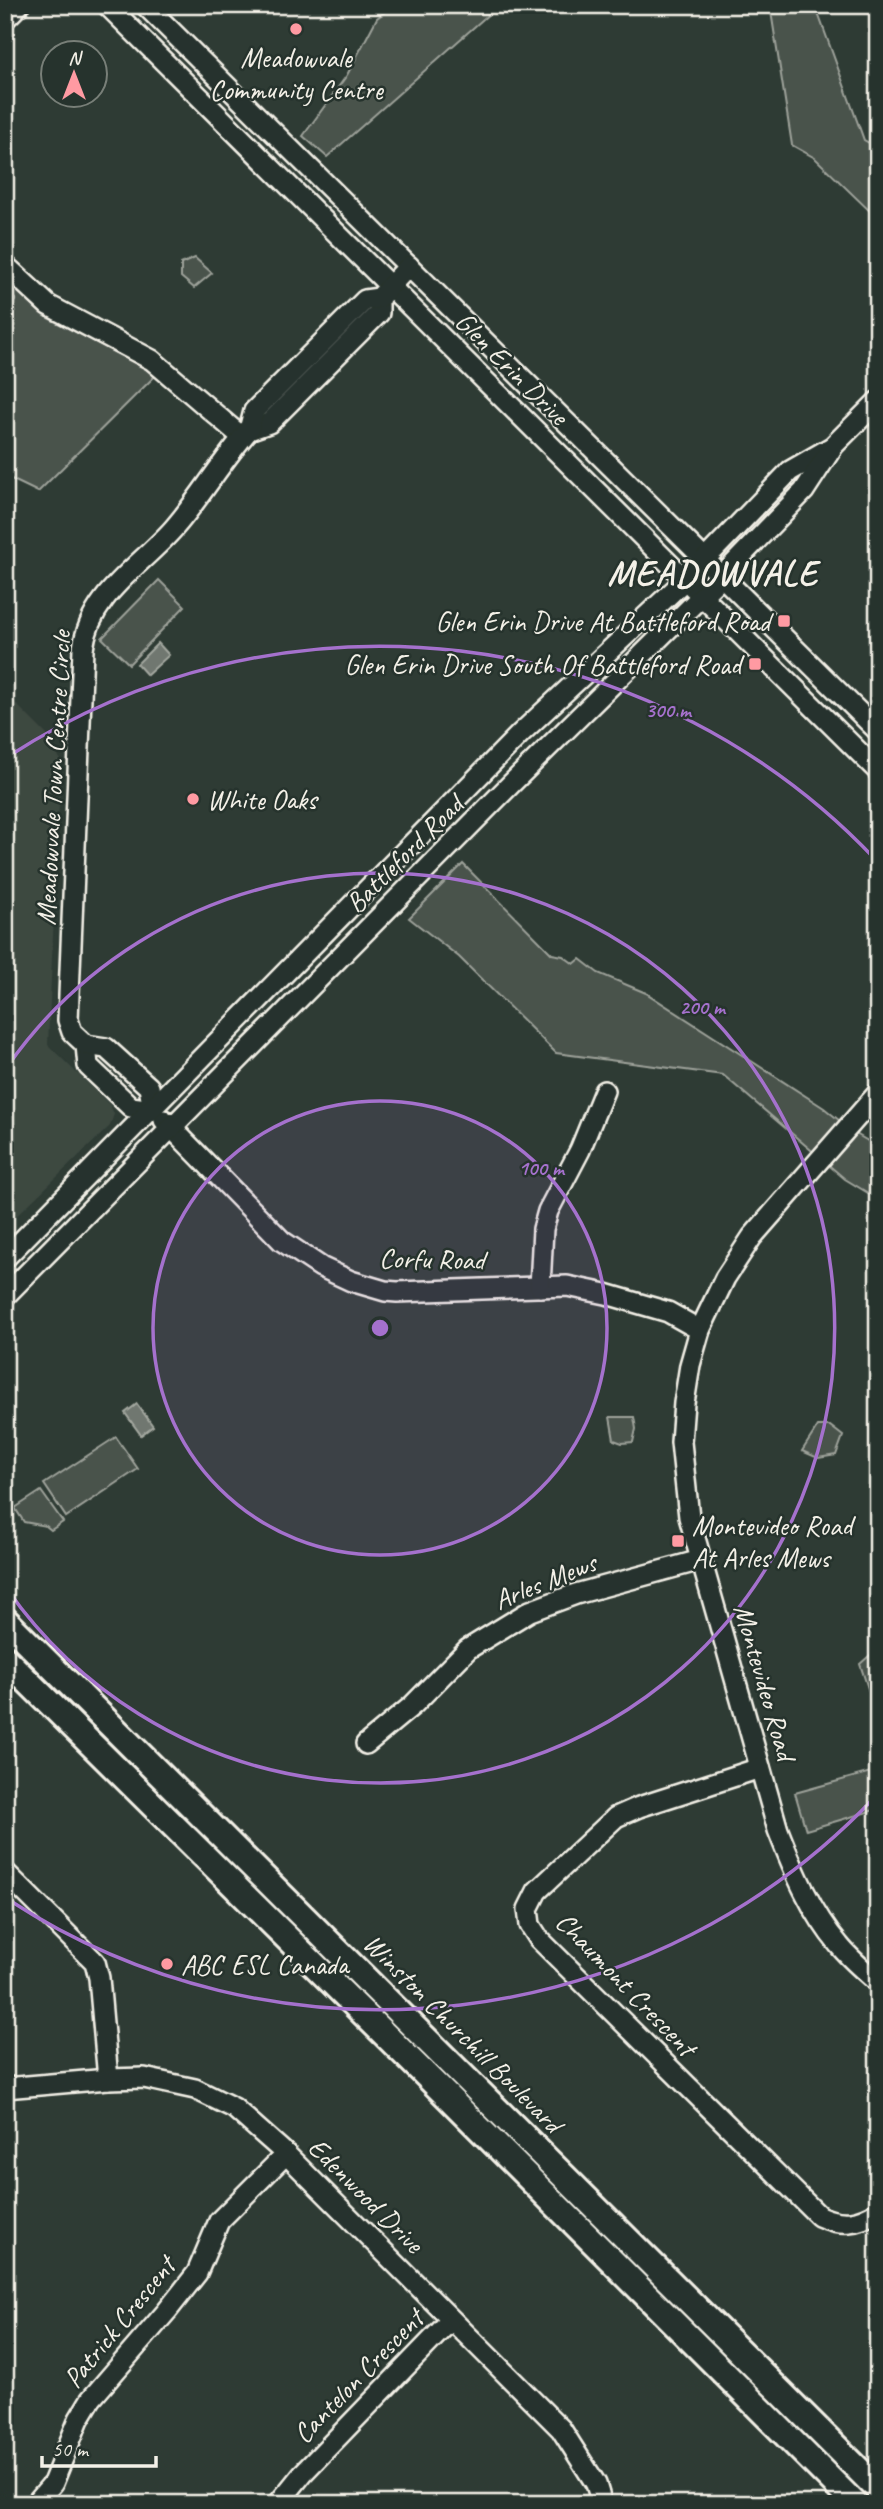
<svg xmlns="http://www.w3.org/2000/svg" width="883" height="2509" viewBox="0 0 883 2509" font-family="Caveat,sans-serif">
<style>
.built{fill:#3c4841}
.green{fill:#48524c;stroke:#9ea29a;stroke-width:2}
.water{fill:#6f7770;stroke:#a4a8a0;stroke-width:2}
.lines{fill:none;stroke-linecap:round;stroke-linejoin:round}
.minor-casing{stroke:#f4f1e8;stroke-width:24}
.major-casing{stroke:#f4f1e8;stroke-width:30}
.minor{stroke:#26332d;stroke-width:19}
.major{stroke:#26332d;stroke-width:24}
.ring{fill:none;stroke:#a571cd;stroke-width:3.5}
.poi-dot{fill:#ff9aa2;stroke:#26332d;stroke-width:2.5}
.labels{text-anchor:middle;dominant-baseline:central;stroke-width:5;stroke-linejoin:round;paint-order:stroke}
.poi-label{font-size:28px;fill:#f4f1e8;stroke:#26332d;text-anchor:start}
.street-label{font-size:28px;fill:#f4f1e8;stroke:#26332d}
.district-label{font-size:35px;font-weight:bold;letter-spacing:2px;fill:#f4f1e8;stroke:#26332d}
.centre{fill:#a571cd;stroke:#26332d;stroke-width:3.5}
.ring-label{font-size:21px;text-anchor:middle;font-weight:bold;fill:#a571cd;stroke:#26332d;stroke-width:5;stroke-linejoin:round;paint-order:stroke}
</style>
<rect width="100%" height="100%" fill="#2e3b34"/>
<filter id="ink" filterUnits="userSpaceOnUse"><feTurbulence type="fractalNoise" baseFrequency=".0143" numOctaves="2"/><feDisplacementMap in="SourceGraphic" scale="14" xChannelSelector="R" yChannelSelector="G"/><feConvolveMatrix kernelMatrix="1 2 1 2 8 2 1 2 1" color-interpolation-filters="sRGB"/></filter>
<g filter="url(#ink)">
<polygon class="built" points="5,693 49,737 61,761 48,1045 110,1105 114,1114 110,1126 5,1227"/>
<g class="green">
<polygon points="394,5 499,5 327,157 303,136 347,75 377,18"/>
<polygon points="770,5 815,5 864,140 878,148 878,219 815,158 792,145"/>
<polygon points="195,258 212,273 194,288 181,277 181,264"/>
<polygon points="10,284 44,316 148,369 156,375 38,492 5,476 5,311 16,300 5,289"/>
<polygon points="159,580 185,606 129,664 102,638"/>
<polygon points="463,864 552,954 563,956 574,964 580,959 598,973 646,993 824,1108 856,1134 878,1147 878,1199 845,1179 723,1075 556,1053 459,957 409,918"/>
<polygon points="610,1417 634,1417 636,1429 633,1442 622,1443 614,1440"/>
<polygon points="818,1426 830,1426 843,1436 836,1455 818,1458 802,1451"/>
<polygon points="116,1437 138,1469 66,1517 44,1484"/>
<polygon points="41,1491 63,1522 51,1530 46,1526 24,1522 15,1508"/>
<polygon points="878,1648 878,1719 860,1664"/>
<polygon points="878,1770 878,1809 806,1830 795,1793"/>
</g>
<g class="water">
<polygon points="158,643 169,655 147,675 137,664"/>
<polygon points="137,1404 153,1426 141,1435 125,1413"/>
</g>
<g class="lines">
<g class="minor-casing">
<g id="minor">
<polyline points="107,5 878,771"/>
<polyline points="145,5 878,731"/>
<polyline points="5,19 19,5"/>
<polyline points="5,265 48,305 152,360 242,437"/>
<polyline points="249,430 269,423 379,313 379,298"/>
<polyline points="86,1045 88,1066 131,1107 153,1110"/>
<path d="M878 1093 752 1237 725 1278 700 1330 690 1365 684 1403 681 1442 689 1517 778 1830C794 1871 811 1912 839 1945 850 1959 865 1971 878 1983"/>
<path d="M153 1110 149 1087 106 1048 86 1045 72 1032 68 1020 83 649C89 595 141 566 174 528 201 497 222 460 249 430L254 411 365 300 379 298 409 266"/>
<polyline points="164,1120 282,1241 321,1267 351,1281 385,1291 397,1292 567,1286 606,1294 668,1312 700,1330"/>
<polyline points="5,1258 521,733 685,580 790,471 830,448"/>
<polyline points="540,1287 543,1229 548,1211 580,1150 604,1091"/>
<polyline points="5,1296 512,783 722,576 804,491 834,445 878,401"/>
<polyline points="366,1744 413,1705 468,1649 530,1611 576,1594 701,1560"/>
<path d="M760 1768 639 1807 616 1817 537 1891 528 1909 530 1925 539 1939 819 2216C841 2226 858 2224 878 2211"/>
<polyline points="5,1872 95,1962 99,1978 108,2079"/>
<polyline points="5,2088 108,2079 144,2078 195,2089 234,2108 286,2154 561,2429 596,2484 602,2504"/>
<polyline points="35,2504 53,2483 79,2419 91,2399 167,2311 197,2273 219,2221 286,2154"/>
<polyline points="278,2504 303,2473 451,2320"/>
</g>
</g>
<g class="major-casing">
<g id="major">
<polyline points="5,1620 878,2489"/>
<polyline points="5,1659 449,2098 855,2504"/>
</g>
</g>
<use href="#minor" class="minor"/>
<use href="#major" class="major"/>
</g>
</g>
<circle cx="380" cy="1328" r="227" fill="#a571cd" fill-opacity=".12"/>
<g class="ring">
<circle cx="380" cy="1328" r="227"/>
<path d="M7 1067A455 455 0 1 1 7 1589"/>
<path d="M875 1797A682 682 0 0 1 9 1900M9 756A682 682 0 0 1 875 859"/>
</g>
<g class="poi-dot">
<circle cx="296" cy="29" r="7"/>
<rect x="777" y="614" width="14" height="14" rx="3.5"/>
<rect x="748" y="657" width="14" height="14" rx="3.5"/>
<circle cx="193" cy="799" r="7"/>
<rect x="671" y="1534" width="14" height="14" rx="3.5"/>
<circle cx="167" cy="1964" r="7"/>
</g>
<g class="labels">
<g class="poi-label">
<text x="296" y="57" text-anchor="middle">Meadowvale<tspan x="296" dy="32">Community Centre</tspan></text>
<text x="770" y="621" text-anchor="end">Glen Erin Drive At Battleford Road</text>
<text x="741" y="664" text-anchor="end">Glen Erin Drive South Of Battleford Road</text>
<text x="207" y="799">White Oaks</text>
<text x="692" y="1525">Montevideo Road<tspan x="692" dy="32">At Arles Mews</tspan></text>
<text x="181" y="1964">ABC ESL Canada</text>
</g>
<g class="street-label">
<text transform="translate(512 368) rotate(45)">Glen Erin Drive</text>
<text transform="translate(53 778) rotate(-87)">Meadowvale Town Centre Circle</text>
<text transform="translate(404 854) rotate(-45)">Battleford Road</text>
<text transform="translate(432 1259) rotate(1)">Corfu Road</text>
<text transform="translate(545 1581) rotate(-22)">Arles Mews</text>
<text transform="translate(765 1682) rotate(74)">Montevideo Road</text>
<text transform="translate(626 1984) rotate(46)">Chaumont Crescent</text>
<text transform="translate(463 2033) rotate(45)">Winston Churchill Boulevard</text>
<text transform="translate(366 2195) rotate(45)">Edenwood Drive</text>
<text transform="translate(119 2322) rotate(-51)">Patrick Crescent</text>
<text transform="translate(358 2376) rotate(-46)">Cantelon Crescent</text>
</g>
<g class="district-label">
<text x="713" y="573">MEADOWVALE</text>
</g>
</g>
<circle cx="380" cy="1328" r="10" class="centre"/>
<g class="ring-label">
<text x="668" y="717">300 m</text>
<text x="702" y="1014">200 m</text>
<text x="541" y="1175">100 m</text>
</g>
<rect width="883" height="2509" fill="none" stroke="#26332d" stroke-width="28"/>
<rect x="14" y="14" width="855" height="2481" fill="none" stroke="#f4f1e8" stroke-width="2.5" filter="url(#ink)"/>
<g transform="translate(74 74)"><circle r="33" fill="#26332d" stroke="#787f78" stroke-width="2"/>
<path d="M0-5L12 26L0 18L-12 26Z" fill="#ff9aa2"/>
<text y="-10" font-size="19" font-weight="bold" text-anchor="middle" fill="#f4f1e8">N</text>
</g>
<path d="M42 2456v10h114v-10" fill="none" stroke="#f4f1e8" stroke-width="3.5"/>
<text x="52" y="2456" font-size="21" fill="#f4f1e8" stroke="#26332d" stroke-width="5" paint-order="stroke">50 m</text>
</svg>
